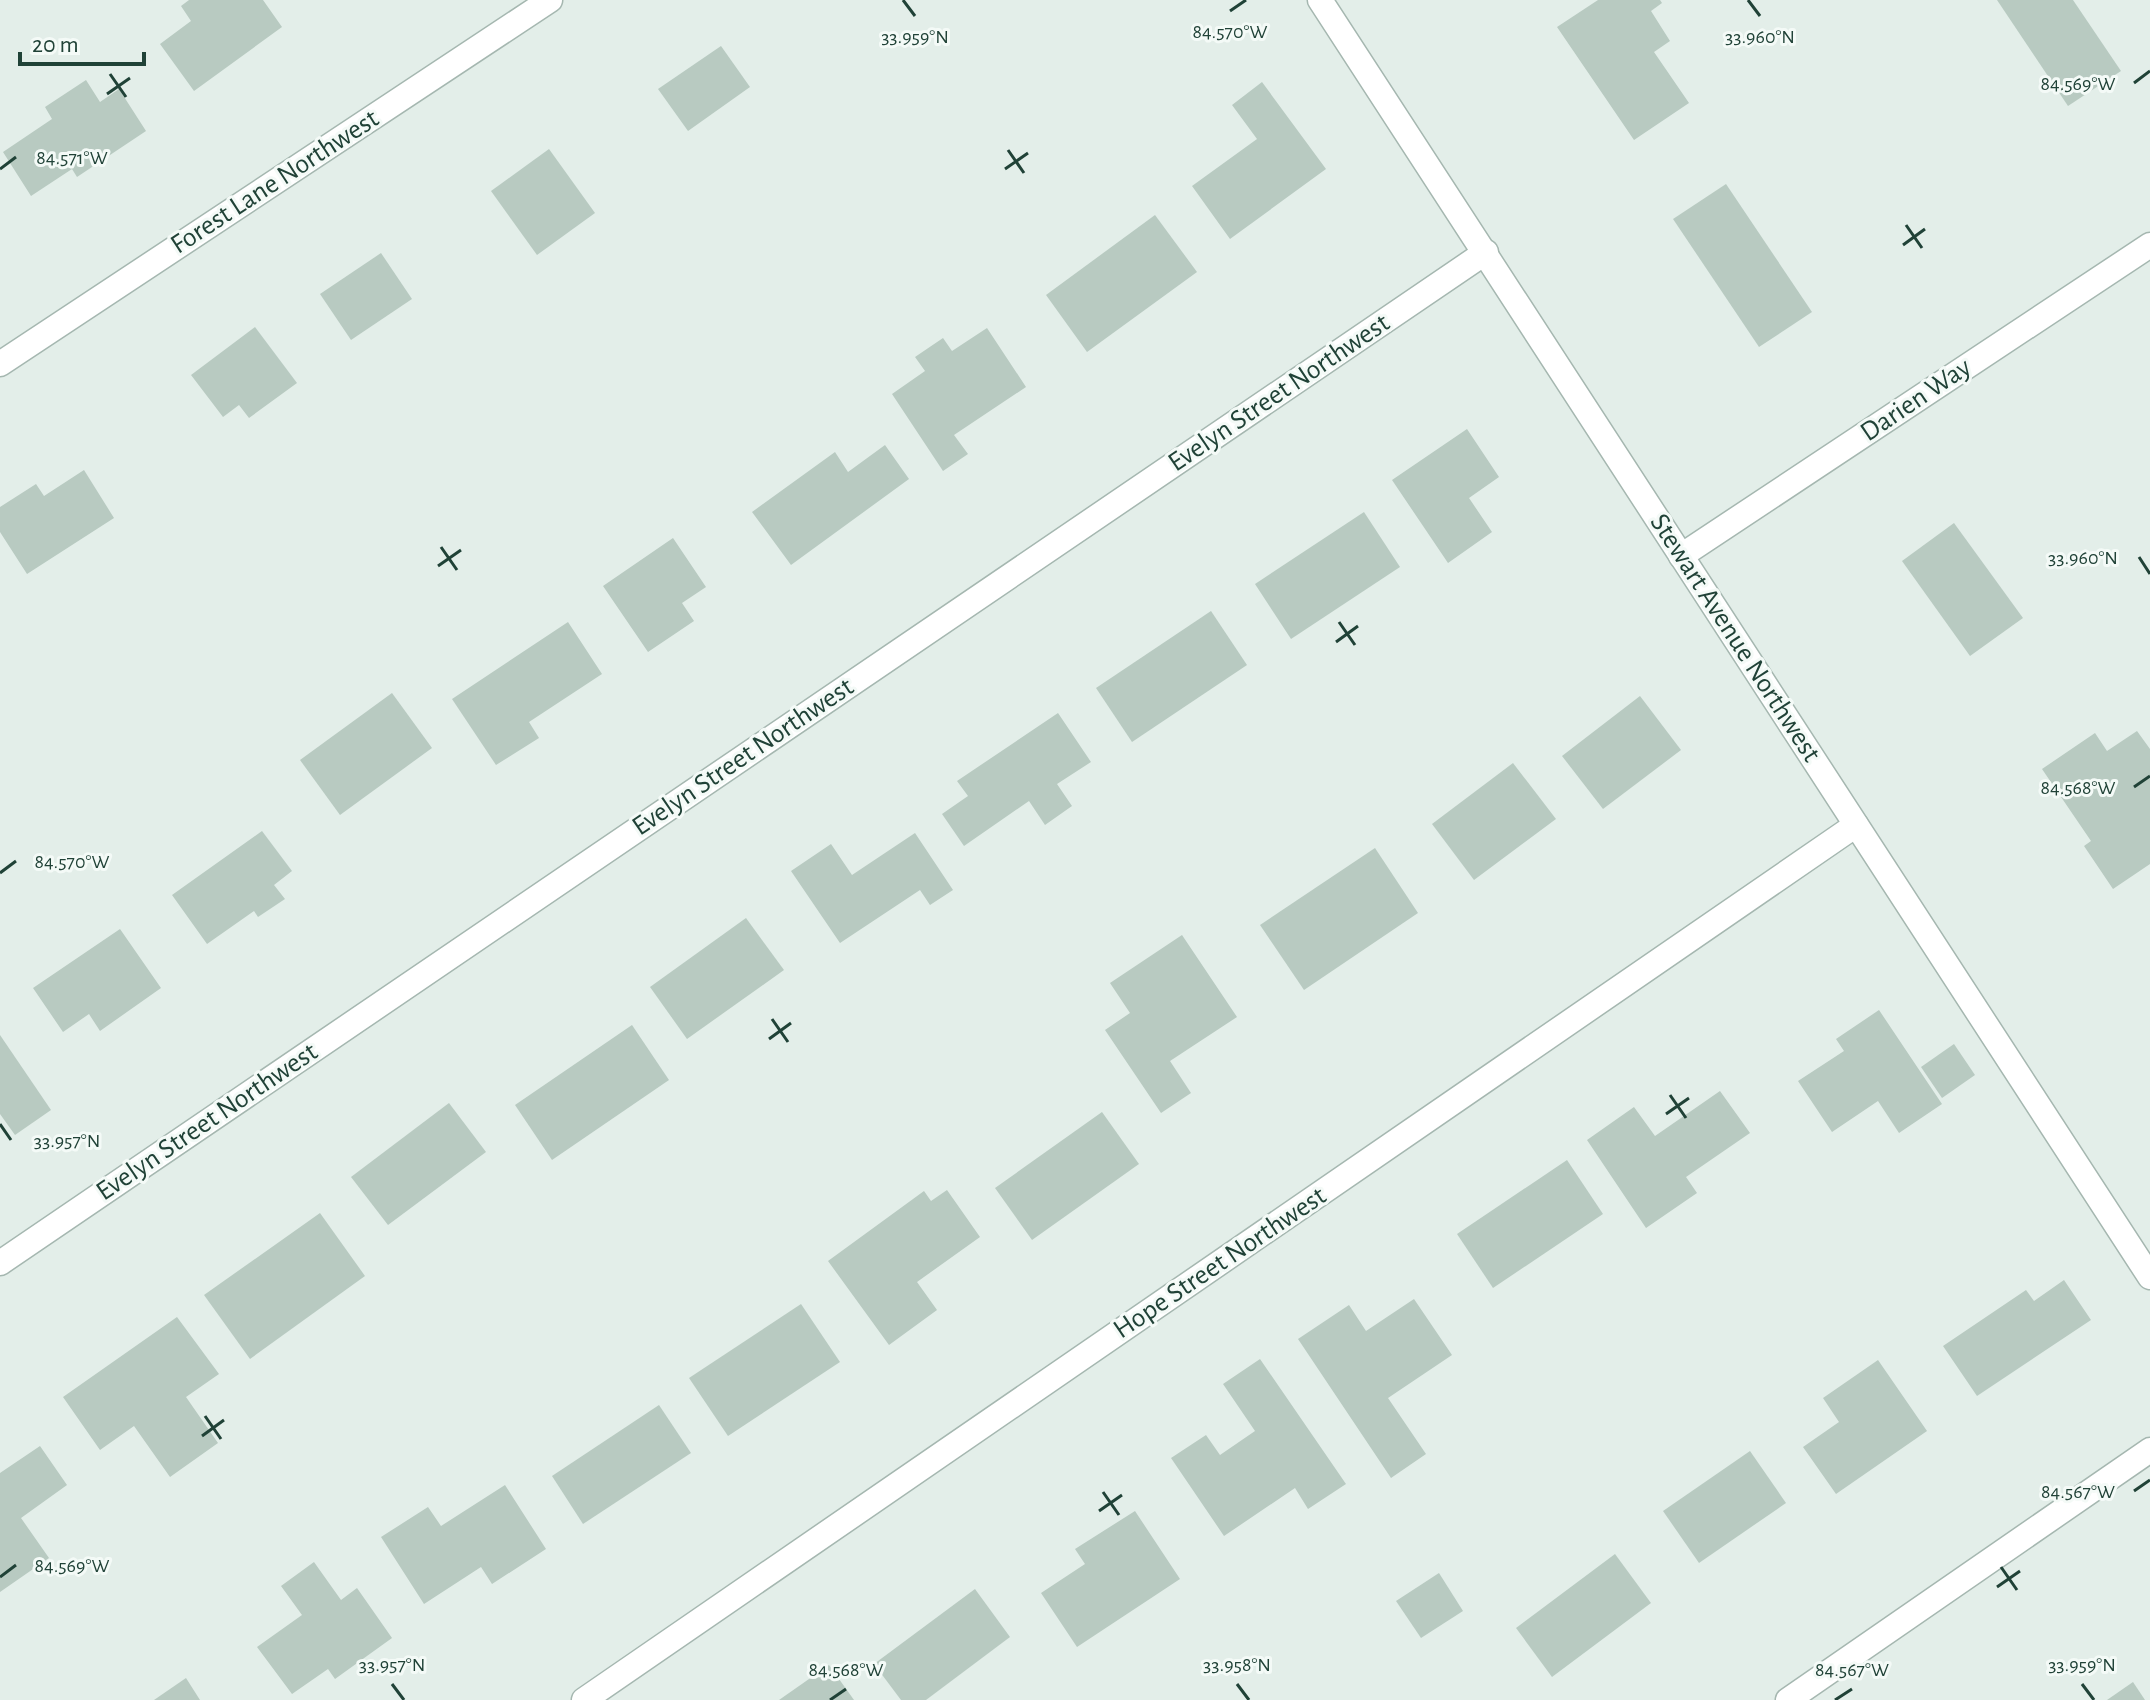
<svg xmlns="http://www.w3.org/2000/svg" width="2150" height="1700" viewBox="0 0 2150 1700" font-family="'Alegreya Sans',sans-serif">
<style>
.building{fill:#b8cac1}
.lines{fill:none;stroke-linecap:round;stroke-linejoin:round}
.street-casing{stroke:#a5b7b0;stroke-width:27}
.street{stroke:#fff;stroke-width:24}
.ticks{fill:none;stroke:#204237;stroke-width:3}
.labels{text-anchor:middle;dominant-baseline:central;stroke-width:6;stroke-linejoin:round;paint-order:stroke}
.street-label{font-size:28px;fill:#204237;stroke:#f4faf7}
.ticks-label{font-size:20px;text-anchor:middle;fill:#204237;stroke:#f4faf7;stroke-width:6;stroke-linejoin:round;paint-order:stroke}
</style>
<rect width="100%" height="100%" fill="#e3eee9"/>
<g class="building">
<polygon points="189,0 263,0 282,27 194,91 160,44 191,21 181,6"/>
<polygon points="1598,0 1660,0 1662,3 1651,11 1670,41 1654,52 1689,103 1634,140 1557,27"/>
<polygon points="1997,0 2073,0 2121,71 2068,106"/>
<polygon points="721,46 750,87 688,131 658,89"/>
<polygon points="86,80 100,102 119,89 146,131 77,177 72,169 31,196 3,152 52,119 45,107"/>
<polygon points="1262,82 1326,169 1230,239 1192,186 1257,139 1232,105"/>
<polygon points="549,149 595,213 537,255 491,191"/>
<polygon points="1726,184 1812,312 1759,347 1673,219"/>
<polygon points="1155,215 1197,272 1087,352 1046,295"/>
<polygon points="381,253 412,299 351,340 320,294"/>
<polygon points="255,327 297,383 249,418 239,405 223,417 191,375"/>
<polygon points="987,328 1026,387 954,435 968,454 943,471 892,394 925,371 915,357 943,338 952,351"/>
<polygon points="1467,429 1499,477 1469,498 1492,532 1448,563 1392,480"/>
<polygon points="885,445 909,479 791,565 752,512 835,452 848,472"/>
<polygon points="84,470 114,518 27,574 0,532 0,507 36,484 44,496"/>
<polygon points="1364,512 1400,567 1291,639 1255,584"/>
<polygon points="1954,523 2023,618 1970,656 1902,561"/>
<polygon points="673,538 706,587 682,603 694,621 648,652 603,586"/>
<polygon points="1211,611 1247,665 1132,742 1096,688"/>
<polygon points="568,622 602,674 529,722 539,738 496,765 452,699"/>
<polygon points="392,693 432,748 340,815 300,760"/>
<polygon points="1640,696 1681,750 1603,809 1562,756"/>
<polygon points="1058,713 1091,762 1057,784 1072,806 1045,825 1029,801 964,846 942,814 968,796 957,781"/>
<polygon points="2137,731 2150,749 2150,864 2113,889 2084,846 2091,841 2042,769 2095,733 2107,751"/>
<polygon points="1513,763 1556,819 1474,880 1432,824"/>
<polygon points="262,831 292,871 274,885 285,899 258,917 254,911 207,944 172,895"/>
<polygon points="915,833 953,890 930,905 920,890 840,943 791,871 831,844 852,875"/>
<polygon points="1375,848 1418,913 1304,990 1260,925"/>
<polygon points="746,918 784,970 687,1039 650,987"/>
<polygon points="120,929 161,988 100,1031 89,1014 63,1032 33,988"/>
<polygon points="1182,935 1237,1017 1170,1061 1191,1093 1161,1113 1105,1030 1130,1013 1110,983"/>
<polygon points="1879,1010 1942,1104 1899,1133 1878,1101 1832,1132 1798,1081 1844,1051 1836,1039"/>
<polygon points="632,1025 669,1080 552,1160 515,1105"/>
<polygon points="0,1035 51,1110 15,1135 0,1114"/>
<polygon points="1954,1044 1975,1075 1942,1098 1921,1067"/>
<polygon points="1720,1091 1750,1133 1686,1177 1697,1193 1646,1228 1587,1140 1634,1107 1655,1136"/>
<polygon points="449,1103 486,1152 388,1225 351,1177"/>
<polygon points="1102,1112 1139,1164 1032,1240 995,1188"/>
<polygon points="1567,1160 1603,1214 1493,1288 1457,1234"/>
<polygon points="947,1190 980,1237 917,1282 937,1310 889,1345 828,1261 924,1191 931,1201"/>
<polygon points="320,1213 365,1276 250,1359 204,1295"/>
<polygon points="2064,1280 2091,1320 1977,1396 1943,1346 2026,1290 2034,1301"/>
<polygon points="1414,1299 1452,1355 1388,1398 1426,1454 1391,1478 1298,1339 1349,1305 1366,1331"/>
<polygon points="801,1304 840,1362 728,1436 689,1378"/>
<polygon points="177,1317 219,1374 186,1397 218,1443 170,1477 134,1426 100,1450 63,1397"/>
<polygon points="1260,1359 1346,1484 1308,1509 1295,1488 1224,1536 1171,1458 1206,1435 1220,1455 1255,1431 1223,1384"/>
<polygon points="1878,1360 1927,1431 1836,1494 1803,1447 1839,1422 1823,1398"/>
<polygon points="659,1405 691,1453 583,1524 552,1476"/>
<polygon points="40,1446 67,1485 21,1518 49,1558 0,1592 0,1473"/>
<polygon points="1750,1451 1786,1503 1699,1563 1663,1511"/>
<polygon points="505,1485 546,1549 492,1584 481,1567 424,1604 381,1537 428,1507 441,1526"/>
<polygon points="1135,1511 1180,1579 1077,1647 1041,1593 1085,1564 1075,1549"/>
<polygon points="1615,1554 1651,1603 1552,1677 1516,1628"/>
<polygon points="314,1562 341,1600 357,1588 392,1638 335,1679 328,1669 292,1694 257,1647 302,1615 281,1586"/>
<polygon points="1439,1573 1463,1611 1421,1638 1396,1601"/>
<polygon points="975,1589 1010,1637 926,1700 901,1700 874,1664"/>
<polygon points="829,1665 854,1700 779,1700"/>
<polygon points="186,1678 200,1700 154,1700"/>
<polygon points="2133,1682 2145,1700 2107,1700"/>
</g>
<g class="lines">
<g class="street-casing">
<g id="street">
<polyline points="1320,0 2150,1277"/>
<polyline points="0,364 550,0"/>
<polyline points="1681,556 2150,245"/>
<polyline points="0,1263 1486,252"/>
<polyline points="584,1700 1856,825"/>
<polyline points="1788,1700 2150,1450"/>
</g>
</g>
<use href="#street" class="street"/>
</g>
<path class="ticks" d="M903 0 915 16M1748 0 1760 16M1230 11 1246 0M110 74 126 97M2134 83 2150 71M107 94 130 78M1008 150 1024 173M0 169 16 157M1005 169 1028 153M1906 225 1922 248M1903 245 1925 229M441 547 457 570M2139 557 2150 574M438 566 461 550M1339 622 1355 645M1336 642 1358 626M2134 787 2150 776M0 873 16 861M772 1019 788 1042M769 1039 791 1023M1670 1095 1686 1118M1666 1114 1689 1098M0 1124 11 1140M205 1416 221 1439M202 1436 224 1420M2134 1491 2150 1480M1103 1492 1119 1515M1099 1511 1122 1495M2001 1567 2017 1590M0 1577 16 1565M1997 1587 2020 1571M392 1684 404 1700M1237 1684 1249 1700M2082 1684 2094 1700M830 1700 846 1689M1835 1700 1852 1689"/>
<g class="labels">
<g class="street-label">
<text transform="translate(275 182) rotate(-33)">Forest Lane Northwest</text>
<text transform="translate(1279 393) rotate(-34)">Evelyn Street Northwest</text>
<text transform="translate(1916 400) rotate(-34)">Darien Way</text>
<text transform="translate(1735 638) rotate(57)">Stewart Avenue Northwest</text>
<text transform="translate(743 757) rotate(-34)">Evelyn Street Northwest</text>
<text transform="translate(207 1122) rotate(-34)">Evelyn Street Northwest</text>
<text transform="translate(1220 1263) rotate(-34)">Hope Street Northwest</text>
</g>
</g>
<g class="ticks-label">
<text x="1230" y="38">84.570°W</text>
<text x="915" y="43">33.959°N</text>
<text x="1760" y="43">33.960°N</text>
<text x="2078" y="90">84.569°W</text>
<text x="72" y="164">84.571°W</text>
<text x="2083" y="564">33.960°N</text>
<text x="2078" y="794">84.568°W</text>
<text x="72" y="868">84.570°W</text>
<text x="67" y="1147">33.957°N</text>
<text x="2078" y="1498">84.567°W</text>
<text x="72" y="1572">84.569°W</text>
<text x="392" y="1671">33.957°N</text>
<text x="1237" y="1671">33.958°N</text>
<text x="2082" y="1671">33.959°N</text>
<text x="846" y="1676">84.568°W</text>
<text x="1852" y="1676">84.567°W</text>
</g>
<path d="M20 52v12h124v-12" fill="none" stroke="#204237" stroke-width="4"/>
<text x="32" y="52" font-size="24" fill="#204237" stroke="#f4faf7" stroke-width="6" paint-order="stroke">20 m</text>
</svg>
